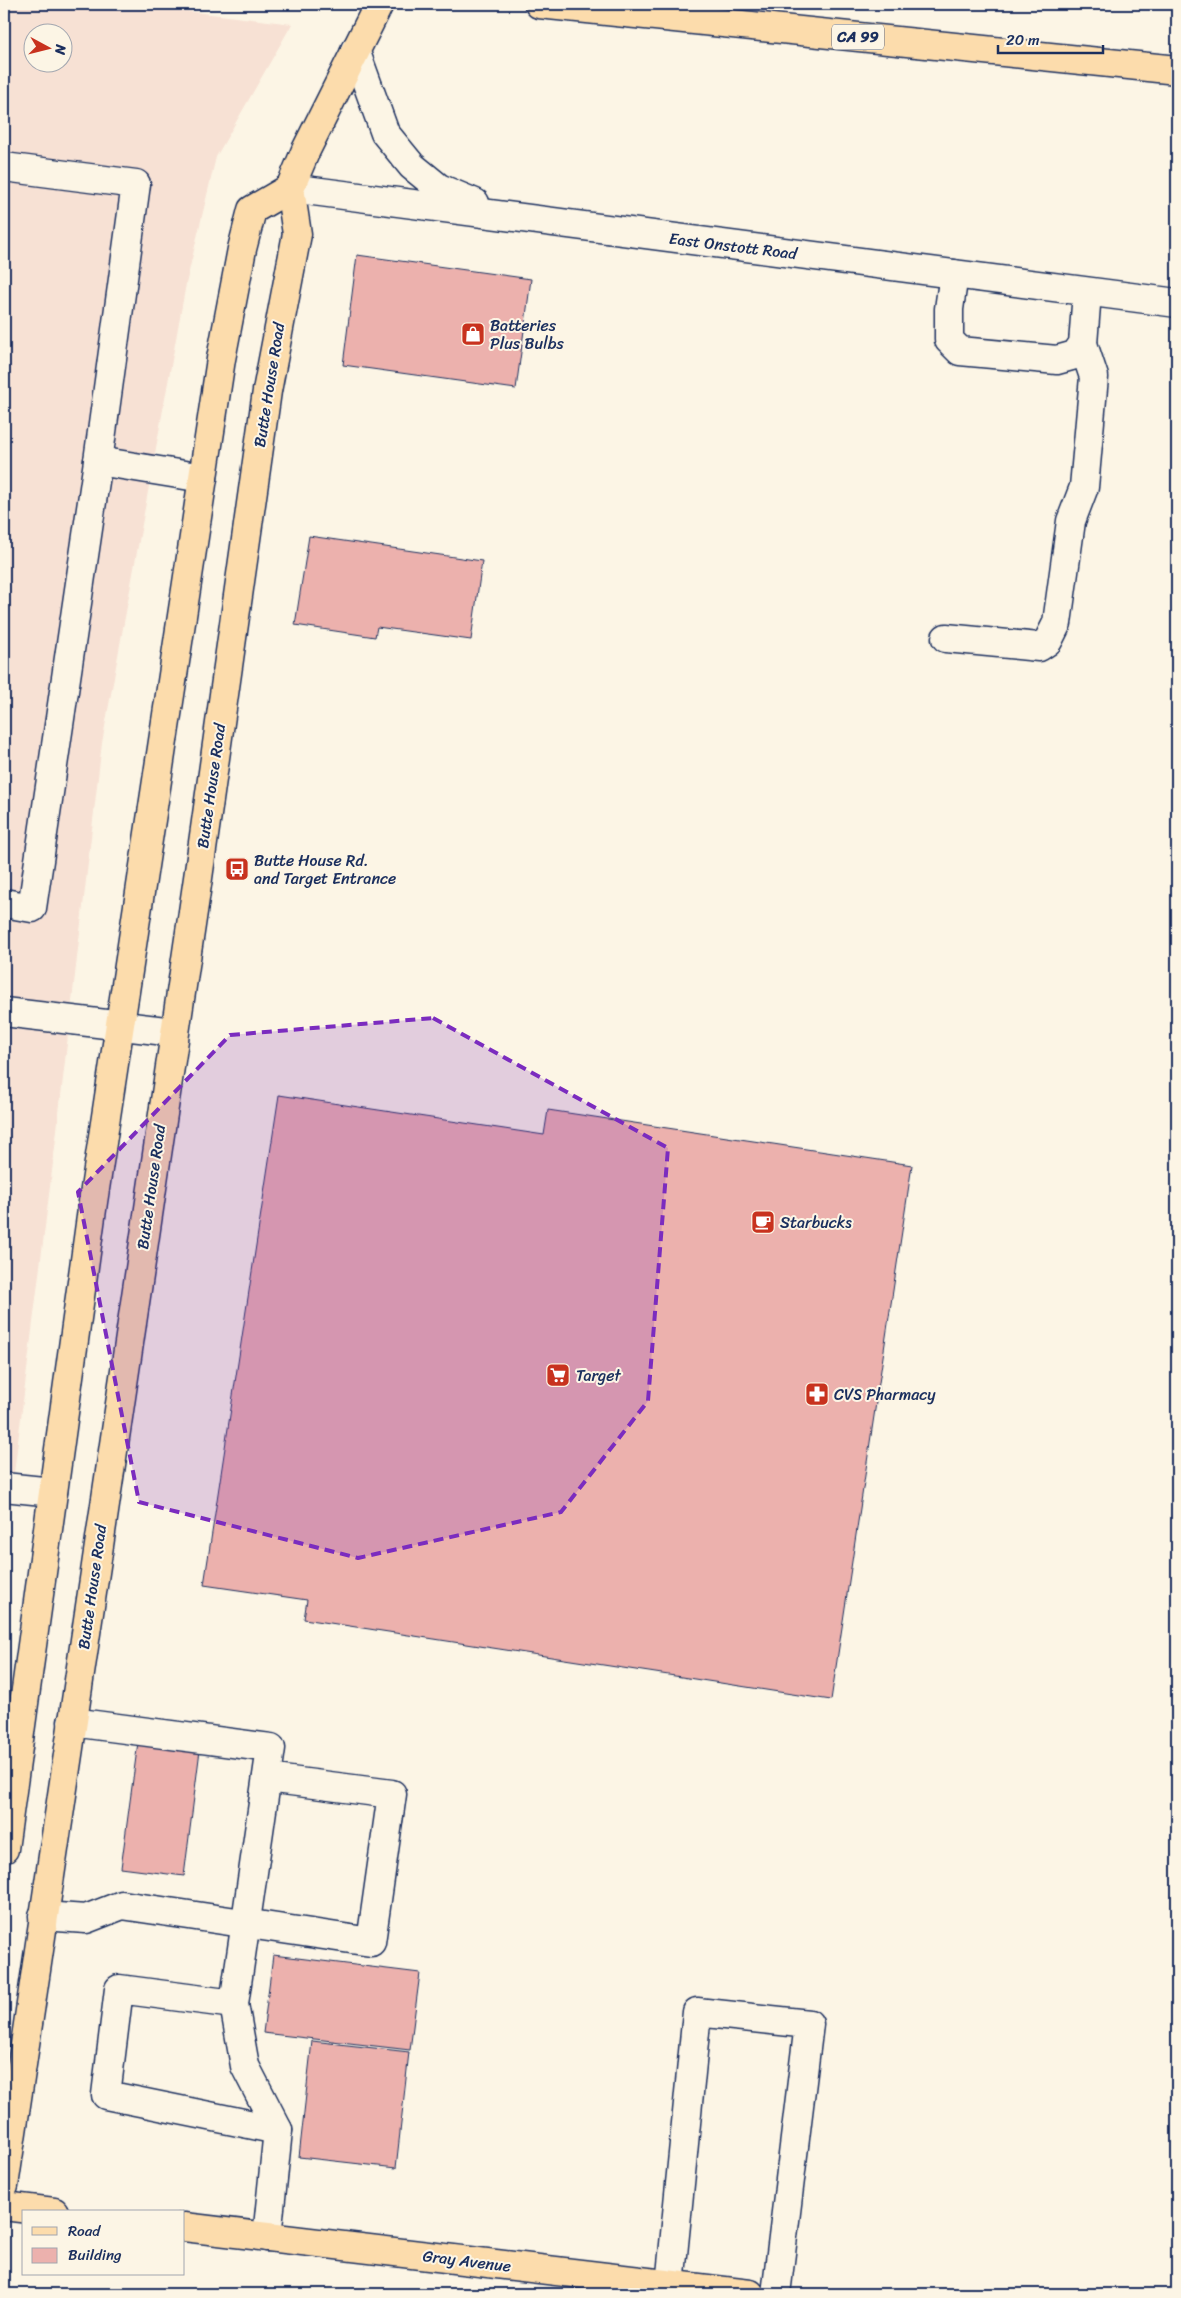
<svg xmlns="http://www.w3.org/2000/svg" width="1181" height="2298" viewBox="0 0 1181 2298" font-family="Sriracha,sans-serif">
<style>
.built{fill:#f7e1d4;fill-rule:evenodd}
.building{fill:#ecb1ad;stroke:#1b2f5e}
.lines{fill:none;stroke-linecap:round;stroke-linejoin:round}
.minor-casing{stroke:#1b2f5e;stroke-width:31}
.major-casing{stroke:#1b2f5e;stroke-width:31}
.highway-casing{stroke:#1b2f5e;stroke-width:31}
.minor{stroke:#fcf5e5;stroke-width:28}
.major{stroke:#fcdcac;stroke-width:28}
.highway{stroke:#fcdcac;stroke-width:28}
.marked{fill:#7b2cbf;fill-opacity:0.2;stroke:#7b2cbf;stroke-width:4;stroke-dasharray:10 6;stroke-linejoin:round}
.labels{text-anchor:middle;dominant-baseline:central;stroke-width:4;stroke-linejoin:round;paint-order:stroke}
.shield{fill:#fcf5e5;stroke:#5e6a86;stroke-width:1}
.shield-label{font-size:15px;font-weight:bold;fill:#1b2f5e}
.street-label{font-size:16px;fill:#1b2f5e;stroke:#fcf5e5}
.poi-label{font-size:16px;fill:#1b2f5e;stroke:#fcf5e5;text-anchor:start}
</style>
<rect width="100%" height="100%" fill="#fcf5e5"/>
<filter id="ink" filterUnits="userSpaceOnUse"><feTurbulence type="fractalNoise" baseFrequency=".02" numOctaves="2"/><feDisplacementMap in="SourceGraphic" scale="10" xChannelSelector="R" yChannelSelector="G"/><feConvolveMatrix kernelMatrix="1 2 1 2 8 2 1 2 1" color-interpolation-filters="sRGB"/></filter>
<g filter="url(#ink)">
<path class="built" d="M4 4H129L292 24 216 157 186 284 102 743 55 1147 4 1553ZM32 32H62V62H32Z"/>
<g class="building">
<polygon points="357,255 531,279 516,389 343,365"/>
<polygon points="309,536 482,561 471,640 377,627 375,637 295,625"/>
<polygon points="279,1095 544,1135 548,1110 912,1165 831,1700 304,1619 307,1600 204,1585"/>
<polygon points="138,1742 200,1750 184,1876 121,1868"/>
<polygon points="273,1955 420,1973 410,2050 263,2033"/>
<polygon points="312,2041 409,2052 396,2168 299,2157"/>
<polygon points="4,2280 7,2280 5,2294 4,2294"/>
</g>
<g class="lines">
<g class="minor-casing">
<g id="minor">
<polyline points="355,50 385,133 412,166 439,188 475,203"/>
<polyline points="4,167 136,184 98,461 203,478"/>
<polyline points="290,188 1177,303"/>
<polyline points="954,274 949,309 949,340 960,351 1057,360 1075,355 1083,344 1087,292"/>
<polyline points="946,638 1039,647 1048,641 1057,623 1071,521 1084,487 1094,377 1083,344"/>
<polyline points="4,903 32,908 98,461"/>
<polyline points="4,1012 174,1032"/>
<polyline points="4,1487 53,1492"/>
<polyline points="72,1722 271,1748 234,2004 245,2066 278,2130 267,2237"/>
<polyline points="43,1916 86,1919 122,1905 371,1942 392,1794 267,1778"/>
<polyline points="234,2004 119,1989 106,2095 278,2130"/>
<polyline points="670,2285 697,2012 809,2024 776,2294"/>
</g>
</g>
<g class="major-casing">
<g id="major">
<polyline points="4,1849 93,1202 221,359 242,249 252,210 290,188"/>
<polyline points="4,2186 198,878 267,391 297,234 290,188 306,150 379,4"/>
<polyline points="4,2206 54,2212"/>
<polyline points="184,2227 750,2294"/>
</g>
</g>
<g class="highway-casing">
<polyline id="highway" points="539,4 1177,70"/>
</g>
<use href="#minor" class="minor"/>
<use href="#major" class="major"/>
<use href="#highway" class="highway"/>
</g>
</g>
<path class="marked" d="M433 1018 668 1148 648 1401 561 1512 358 1558 139 1502 78 1192 230 1035Z"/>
<defs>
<g id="shop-square" transform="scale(1.25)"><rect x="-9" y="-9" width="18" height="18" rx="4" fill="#c8321e" stroke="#fcf5e5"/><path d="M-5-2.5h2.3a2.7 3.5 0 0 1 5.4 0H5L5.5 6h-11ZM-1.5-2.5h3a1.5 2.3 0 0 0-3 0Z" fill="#fff"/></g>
<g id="bus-square" transform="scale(1.25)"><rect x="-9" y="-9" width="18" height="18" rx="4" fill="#c8321e" stroke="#fcf5e5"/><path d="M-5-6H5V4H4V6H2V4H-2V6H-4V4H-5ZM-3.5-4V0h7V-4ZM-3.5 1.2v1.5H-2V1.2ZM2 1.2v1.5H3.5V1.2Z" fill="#fff"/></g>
<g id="cafe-square" transform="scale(1.25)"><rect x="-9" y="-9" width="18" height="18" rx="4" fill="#c8321e" stroke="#fcf5e5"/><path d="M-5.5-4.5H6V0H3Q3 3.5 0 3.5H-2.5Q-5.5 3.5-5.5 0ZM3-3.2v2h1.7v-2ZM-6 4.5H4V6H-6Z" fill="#fff"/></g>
<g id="supermarket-square" transform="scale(1.25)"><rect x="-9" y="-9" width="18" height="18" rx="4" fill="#c8321e" stroke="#fcf5e5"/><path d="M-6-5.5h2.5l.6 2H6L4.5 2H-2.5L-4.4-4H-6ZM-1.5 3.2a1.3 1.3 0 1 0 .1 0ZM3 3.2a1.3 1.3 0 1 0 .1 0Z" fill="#fff"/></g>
<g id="pharmacy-square" transform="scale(1.25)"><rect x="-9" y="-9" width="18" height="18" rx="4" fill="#c8321e" stroke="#fcf5e5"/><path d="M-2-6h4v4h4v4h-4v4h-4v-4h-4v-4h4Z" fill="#fff"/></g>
</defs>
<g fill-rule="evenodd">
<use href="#shop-square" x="473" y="334"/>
<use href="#bus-square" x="237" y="869"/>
<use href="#cafe-square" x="763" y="1222"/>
<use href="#supermarket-square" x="558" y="1375"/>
<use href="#pharmacy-square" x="817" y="1394"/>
</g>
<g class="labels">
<rect class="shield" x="832" y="24.5" width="52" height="25" rx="4"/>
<g class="shield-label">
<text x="858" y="37">CA 99</text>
</g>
<g class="street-label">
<text transform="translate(733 246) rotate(7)">East Onstott Road</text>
<text transform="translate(269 385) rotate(-81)">Butte House Road</text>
<text transform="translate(211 786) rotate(-82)">Butte House Road</text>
<text transform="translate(151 1187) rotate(-82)">Butte House Road</text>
<text transform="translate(92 1587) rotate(-82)">Butte House Road</text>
<text transform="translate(467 2261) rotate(7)">Gray Avenue</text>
</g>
<g class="poi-label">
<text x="490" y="325">Batteries<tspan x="490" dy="18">Plus Bulbs</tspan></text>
<text x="254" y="860">Butte House Rd.<tspan x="254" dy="18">and Target Entrance</tspan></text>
<text x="780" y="1222">Starbucks</text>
<text x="576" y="1375">Target</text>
<text x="834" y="1394">CVS Pharmacy</text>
</g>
</g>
<rect width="1181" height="2298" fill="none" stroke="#fcf5e5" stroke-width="20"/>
<rect x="10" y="10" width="1161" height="2278" fill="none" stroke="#1b2f5e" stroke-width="2" filter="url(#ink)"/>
<rect x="22" y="2210" width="162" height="65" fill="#fcf5e5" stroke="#a2a6af"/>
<rect x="32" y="2227" width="25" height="8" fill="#fcdcac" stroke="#a2a6af"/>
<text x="68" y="2236" font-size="15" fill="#1b2f5e">Road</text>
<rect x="32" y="2248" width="25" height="15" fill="#ecb1ad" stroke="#a2a6af"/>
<text x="68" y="2260" font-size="15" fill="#1b2f5e">Building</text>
<g transform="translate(48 48) rotate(97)"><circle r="24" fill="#fcf5e5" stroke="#a2a6af"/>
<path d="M0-4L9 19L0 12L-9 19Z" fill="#c8321e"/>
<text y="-8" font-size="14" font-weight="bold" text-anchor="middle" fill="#1b2f5e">N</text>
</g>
<path d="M998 45v8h105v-8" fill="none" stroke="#1b2f5e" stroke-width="2.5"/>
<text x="1006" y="45" font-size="15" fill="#1b2f5e" stroke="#fcf5e5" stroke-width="4" paint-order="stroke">20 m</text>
</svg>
